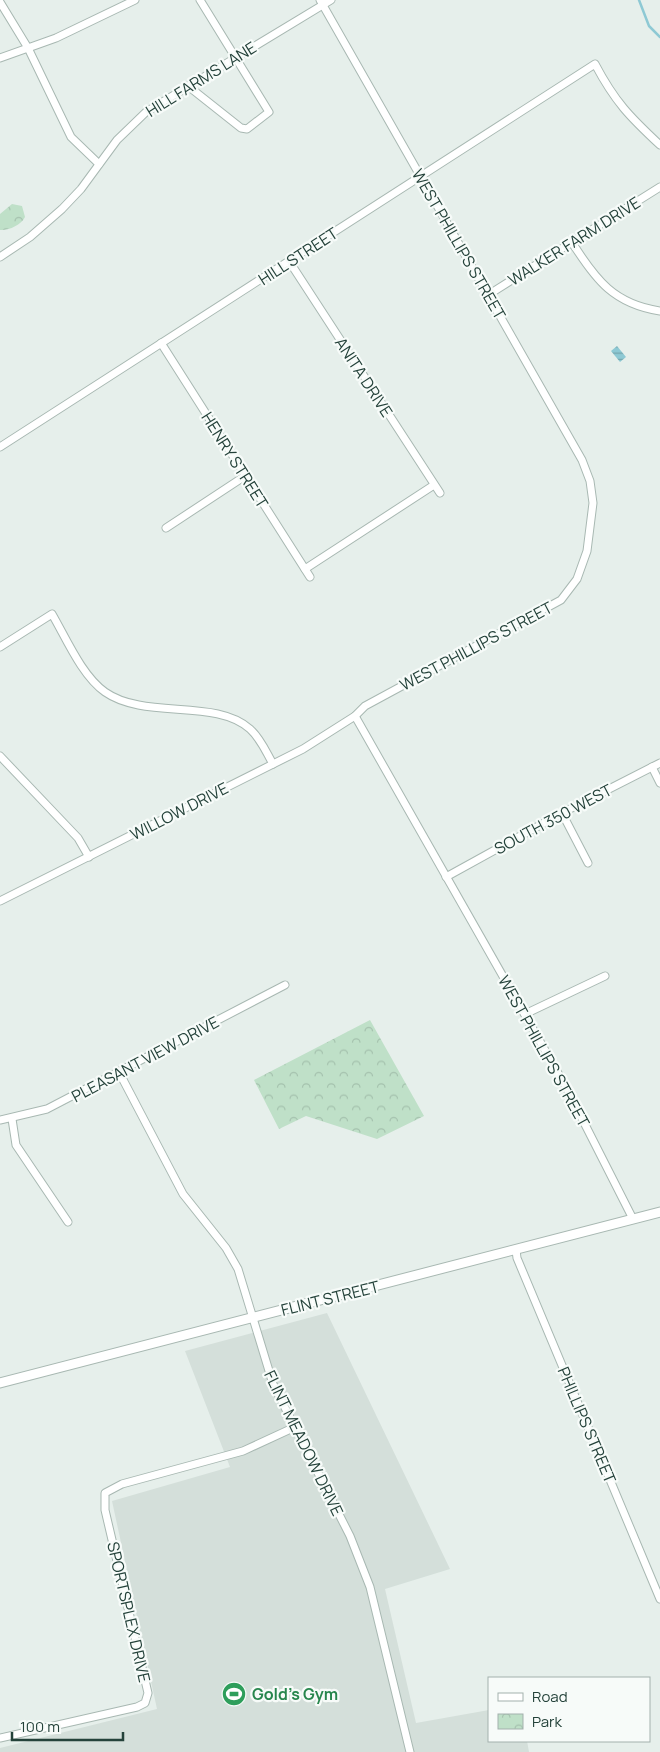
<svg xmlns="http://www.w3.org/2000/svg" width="660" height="1752" viewBox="0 0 660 1752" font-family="Manrope,sans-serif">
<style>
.built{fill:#d4dfda}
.park{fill:url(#park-crowns)}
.water{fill:url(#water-rules)}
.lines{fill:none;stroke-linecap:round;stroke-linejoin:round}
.stream{stroke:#8ec9d4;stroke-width:2.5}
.minor-casing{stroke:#a8b8b2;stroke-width:9}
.tertiary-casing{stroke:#a8b8b2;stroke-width:11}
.minor{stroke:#fff;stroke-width:7}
.tertiary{stroke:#fff;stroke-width:9}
.labels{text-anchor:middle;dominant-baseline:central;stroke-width:4.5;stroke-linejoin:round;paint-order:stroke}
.street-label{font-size:16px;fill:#24423a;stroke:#f7fbf9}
.leisure-label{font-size:16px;font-weight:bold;fill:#27864d;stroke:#f7fbf9;text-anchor:start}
</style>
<defs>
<pattern id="park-crowns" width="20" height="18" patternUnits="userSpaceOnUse" patternTransform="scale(1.25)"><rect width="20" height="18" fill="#bfe0c8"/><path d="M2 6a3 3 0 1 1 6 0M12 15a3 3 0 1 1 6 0" fill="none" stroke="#a4c1ad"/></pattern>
<pattern id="water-rules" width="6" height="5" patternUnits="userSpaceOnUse" patternTransform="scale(1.25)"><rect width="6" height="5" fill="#8ec9d4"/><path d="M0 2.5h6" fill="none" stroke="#74a5ad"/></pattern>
</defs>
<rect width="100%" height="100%" fill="#e6efeb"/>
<polygon class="built" points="327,1313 450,1569 385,1589 416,1723 489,1710 489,1741 527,1741 529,1752 0,1752 0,1748 157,1709 112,1501 230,1467 185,1351"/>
<g class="park">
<path d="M12 204 22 206 25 217C21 225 8 231 0 230V214Z"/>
<polygon points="370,1020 424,1116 377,1139 306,1116 279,1129 254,1080"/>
</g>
<polygon class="water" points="617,346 626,357 620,362 611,351"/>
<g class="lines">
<polyline class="stream" points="639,0 649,26 660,37"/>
<g class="minor-casing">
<g id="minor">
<polyline points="0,2 28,48 71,137 99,164"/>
<polyline points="0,58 56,38 135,0"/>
<polyline points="188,86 241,128 247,129 269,112 200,0"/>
<path d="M573 244C596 280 614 304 660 311"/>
<polyline points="0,257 30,237 62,209 81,189 117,140 146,112 331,0"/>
<polyline points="289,261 440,493"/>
<polyline points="488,295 660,187"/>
<polyline points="161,343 310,577"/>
<path d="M0 447 595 64C615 102 630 117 660 145"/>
<polyline points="166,528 245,476"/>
<polyline points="305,569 434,485"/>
<path d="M0 647 52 614C66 638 82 676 105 692 145 720 216 698 250 729 261 739 266 752 273 764"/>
<polyline points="355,716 567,1089 633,1219"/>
<polyline points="0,756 78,838 89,857"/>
<polyline points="652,767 660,783"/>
<polyline points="562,813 588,863"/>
<polyline points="446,877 562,813 660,763"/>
<polyline points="0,901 303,749 355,716 365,706 561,600 577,579 587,551 593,503 590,481 582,460 320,0"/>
<polyline points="525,1014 605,976"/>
<polyline points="119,1072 183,1194 226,1248 238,1269 273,1384 350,1536 370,1587 410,1752"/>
<polyline points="12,1119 16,1145 68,1222"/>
<polyline points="0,1120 47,1109 285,985"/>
<polyline points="516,1250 517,1258 660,1599"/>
<polyline points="0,1738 137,1707 145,1703 148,1693 105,1510 105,1493 122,1484 243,1451 295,1427"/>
</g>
</g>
<g class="tertiary-casing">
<polyline id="tertiary" points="0,1383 660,1212"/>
</g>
<use href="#minor" class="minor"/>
<use href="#tertiary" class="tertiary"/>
</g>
<defs>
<g id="stadium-disc" transform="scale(1.25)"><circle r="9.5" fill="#2e9e5b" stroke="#f7fbf9"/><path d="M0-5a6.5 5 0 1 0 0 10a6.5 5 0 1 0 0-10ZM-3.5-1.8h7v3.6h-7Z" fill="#fff"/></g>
</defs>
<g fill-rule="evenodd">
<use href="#stadium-disc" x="234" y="1694"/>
</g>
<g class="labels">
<g class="street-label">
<text transform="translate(201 79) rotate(-32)">HILL FARMS LANE</text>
<text transform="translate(574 241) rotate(-32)">WALKER FARM DRIVE</text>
<text transform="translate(459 244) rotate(60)">WEST PHILLIPS STREET</text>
<text transform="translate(298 256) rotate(-33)">HILL STREET</text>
<text transform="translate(364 377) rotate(57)">ANITA DRIVE</text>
<text transform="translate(235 460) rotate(58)">HENRY STREET</text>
<text transform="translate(476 646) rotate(-28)">WEST PHILLIPS STREET</text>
<text transform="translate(179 811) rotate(-27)">WILLOW DRIVE</text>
<text transform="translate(553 819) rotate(-28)">SOUTH 350 WEST</text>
<text transform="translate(544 1051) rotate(61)">WEST PHILLIPS STREET</text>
<text transform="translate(145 1059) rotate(-28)">PLEASANT VIEW DRIVE</text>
<text transform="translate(330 1298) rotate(-14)">FLINT STREET</text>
<text transform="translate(587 1425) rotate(67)">PHILLIPS STREET</text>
<text transform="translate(304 1443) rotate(64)">FLINT MEADOW DRIVE</text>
<text transform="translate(129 1612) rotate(77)">SPORTSPLEX DRIVE</text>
</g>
<g class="leisure-label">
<text x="252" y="1694">Gold's Gym</text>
</g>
</g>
<rect x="488" y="1677" width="162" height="65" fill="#f7fbf9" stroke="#a3b1ad"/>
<rect x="498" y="1693" width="25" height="8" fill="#ffffff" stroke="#a3b1ad"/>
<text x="532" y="1702" font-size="15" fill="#24423a">Road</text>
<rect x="498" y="1714" width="25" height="15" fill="url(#park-crowns)" stroke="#a3b1ad"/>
<text x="532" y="1727" font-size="15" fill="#24423a">Park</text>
<path d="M12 1732v8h111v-8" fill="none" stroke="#24423a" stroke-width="2.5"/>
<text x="20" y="1732" font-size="15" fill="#24423a" stroke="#f7fbf9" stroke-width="4" paint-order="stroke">100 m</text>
</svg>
